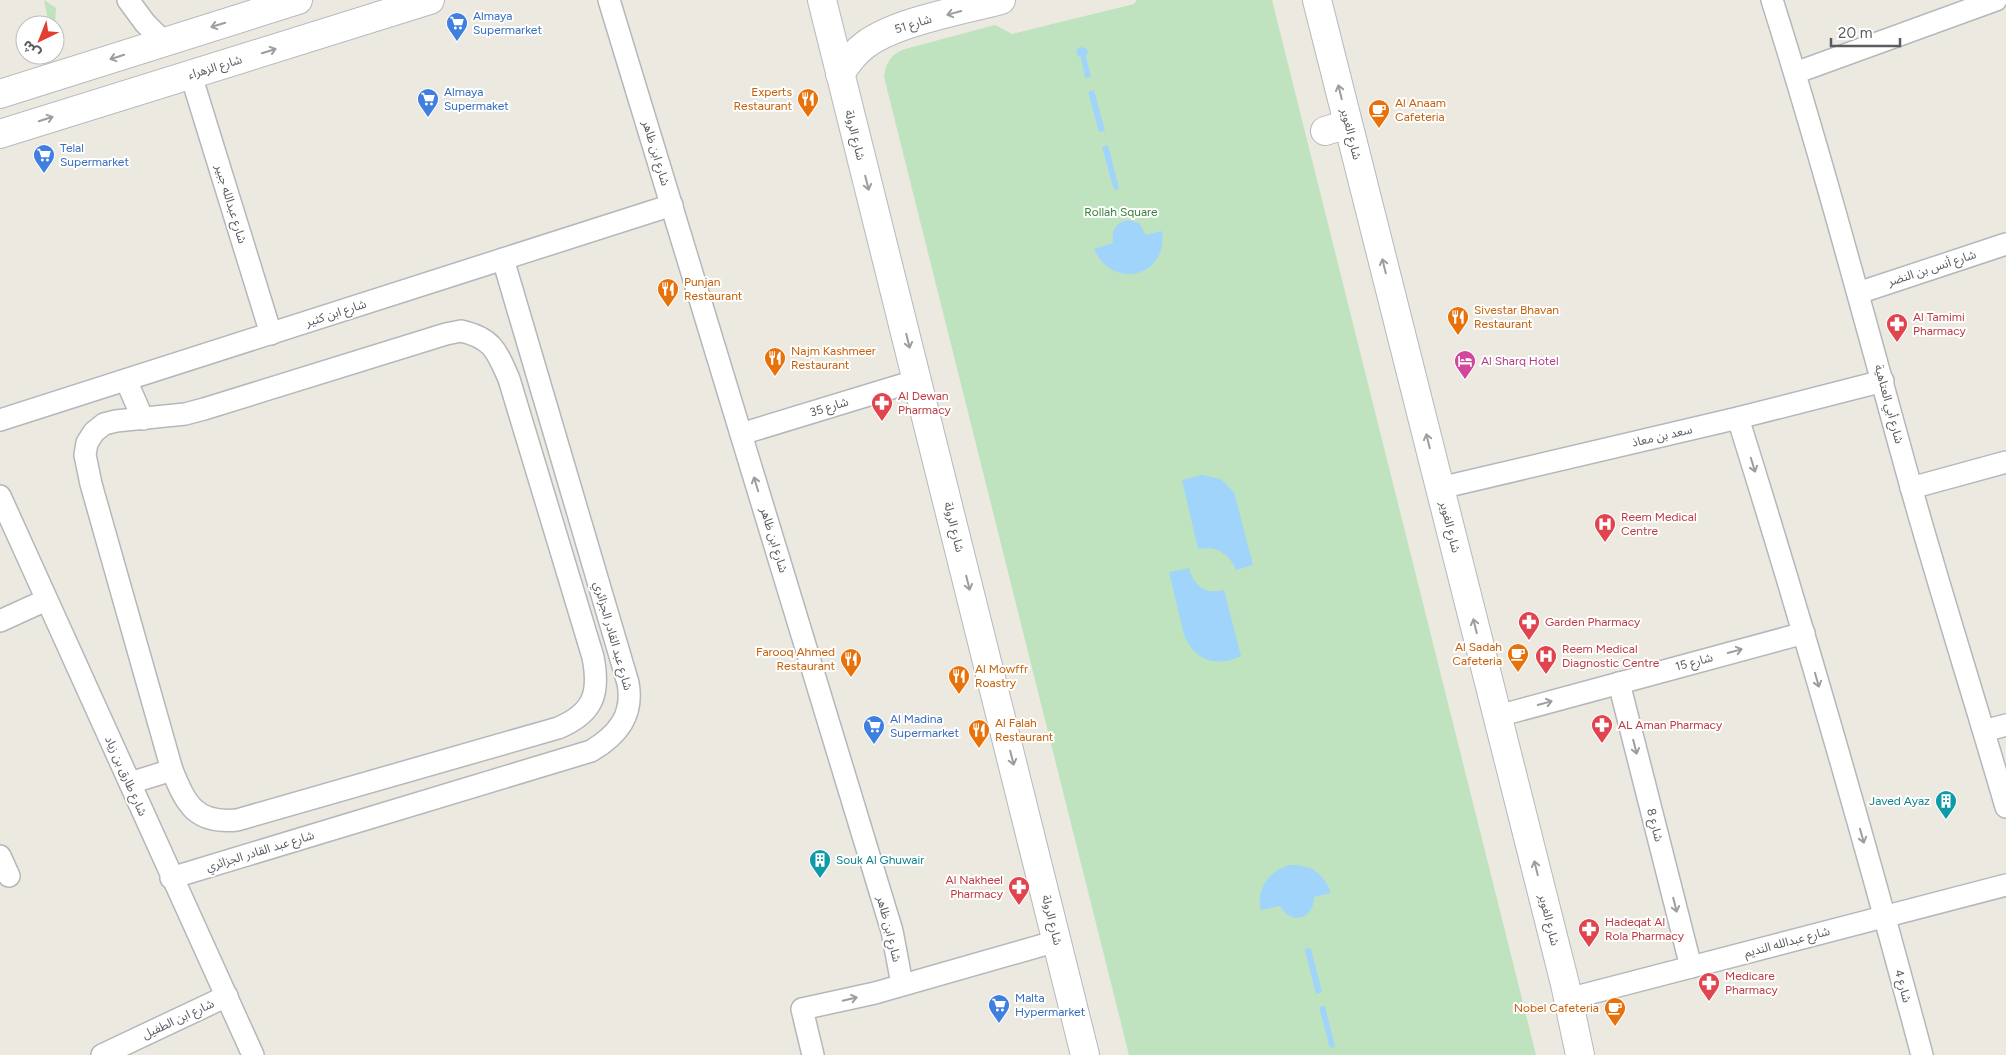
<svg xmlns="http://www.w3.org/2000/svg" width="2006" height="1055" viewBox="0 0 2006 1055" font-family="Figtree,'Noto Sans Arabic',sans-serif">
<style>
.green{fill:#bee3be}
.water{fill:#a1d4fb}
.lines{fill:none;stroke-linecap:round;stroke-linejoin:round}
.street-casing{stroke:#b4b7bb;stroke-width:24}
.secondary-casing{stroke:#b5b8bd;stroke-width:30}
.street{stroke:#fff;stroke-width:21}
.secondary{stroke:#fff;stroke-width:28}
.oneway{stroke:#9b9ea0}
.labels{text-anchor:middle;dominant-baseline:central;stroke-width:4;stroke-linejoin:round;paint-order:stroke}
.shop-label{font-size:12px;fill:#366cbe;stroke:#fff;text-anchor:start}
.street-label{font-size:12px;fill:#595d61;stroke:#fff}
.food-label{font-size:12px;fill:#c56008;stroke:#fff;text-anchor:start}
.park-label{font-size:12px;fill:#38823b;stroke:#fff}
.health-label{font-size:12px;fill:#be3a42;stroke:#fff;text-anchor:start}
.hotel-label{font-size:12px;fill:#b23c85;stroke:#fff;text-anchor:start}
.culture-label{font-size:12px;fill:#0d838f;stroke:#fff;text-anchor:end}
</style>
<rect width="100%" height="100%" fill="#ece9e1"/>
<g class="green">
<polygon points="44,0 56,8 55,25 49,25"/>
<path d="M1137 0H1272L1536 1055H1129L884 77C886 62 891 54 905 49L995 25 1012 34 1134 4Z"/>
</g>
<g class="water">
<polygon points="1081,47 1087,49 1088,52 1086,57 1091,77 1085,78 1081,58 1076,54 1078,48"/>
<polygon points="1094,90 1105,131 1099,132 1088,92"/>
<polygon points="1108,145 1119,188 1116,191 1113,187 1102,147"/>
<path d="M1128 220 1139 223 1146 235 1162 231C1169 277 1112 291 1094 249L1113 243C1111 231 1115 223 1128 220Z"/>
<path d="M1202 475 1221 479 1234 492 1253 565 1236 570C1229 553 1216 546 1198 549L1182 480Z"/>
<path d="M1189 568C1194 586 1205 595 1224 590L1241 656C1216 668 1195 661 1184 635L1169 572Z"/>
<path d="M1290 865C1310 864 1324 873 1331 893L1314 897C1314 919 1291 926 1280 906L1261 910 1260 908C1258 886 1269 871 1290 865Z"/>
<polygon points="1306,948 1311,949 1322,992 1316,994 1305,950"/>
<polygon points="1325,1006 1335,1047 1330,1048 1319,1007"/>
</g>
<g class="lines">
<g class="street-casing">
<g id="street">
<polyline points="128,0 145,23 164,42"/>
<polyline points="609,0 892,931 902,984"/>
<path d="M1772 0C1823 161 1866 325 1911 487 1941 594 1975 700 2006 807"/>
<polyline points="1795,73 1996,0"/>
<polyline points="191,75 271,334"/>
<polyline points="1858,293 2006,244"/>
<path d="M461 331C493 338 497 352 509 379L593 657C600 693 594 713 558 728L237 820C195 824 186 804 172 770L91 484 85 455 87 443 94 432 104 424 116 421 185 414 204 409 446 334Z"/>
<polyline points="126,380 143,419"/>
<path d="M1738 418C1804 629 1865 841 1922 1055"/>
<polyline points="0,420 672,205"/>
<polyline points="741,434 918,380"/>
<polyline points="1440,488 1738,418 1883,381"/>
<polyline points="1911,488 2006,462"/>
<polyline points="0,496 253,1055"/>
<polyline points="0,621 46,600"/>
<polyline points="1619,683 1691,967"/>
<polyline points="1498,716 1804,633"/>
<polyline points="1984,731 2006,725"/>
<polyline points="130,783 172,770"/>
<polyline points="0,856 9,876"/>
<path d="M171 878 591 751C618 735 634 715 628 683L503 259"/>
<polyline points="1568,999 2006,885"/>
<polyline points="102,1055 227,996"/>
<polyline points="813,1055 802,1009 875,993 1057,941"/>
</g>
</g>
<g class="secondary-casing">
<g id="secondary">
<polyline points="822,0 1085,1055"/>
<polyline points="1317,0 1565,984 1580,1055"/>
<path d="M840 74C847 63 854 53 865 45 895 22 963 10 1001 0"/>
<polyline points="0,94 298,0"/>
<polyline points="1325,131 1348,124"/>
<polyline points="0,134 430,0"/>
</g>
</g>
<use href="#street" class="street"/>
<use href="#secondary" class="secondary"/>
</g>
<defs><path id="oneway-shaft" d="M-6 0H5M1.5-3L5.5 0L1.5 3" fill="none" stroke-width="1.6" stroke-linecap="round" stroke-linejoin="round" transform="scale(1.25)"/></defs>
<g class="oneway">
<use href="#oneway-shaft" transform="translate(954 13) rotate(165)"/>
<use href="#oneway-shaft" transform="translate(218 25) rotate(163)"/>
<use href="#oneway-shaft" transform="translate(269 51) rotate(-17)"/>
<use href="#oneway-shaft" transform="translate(117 57) rotate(162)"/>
<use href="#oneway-shaft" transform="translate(1340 92) rotate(-104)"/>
<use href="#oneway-shaft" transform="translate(46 119) rotate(-18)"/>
<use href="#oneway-shaft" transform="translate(867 183) rotate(76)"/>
<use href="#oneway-shaft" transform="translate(1384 266) rotate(-104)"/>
<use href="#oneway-shaft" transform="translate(908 341) rotate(76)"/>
<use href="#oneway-shaft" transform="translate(1428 441) rotate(-104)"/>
<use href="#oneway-shaft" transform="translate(1753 465) rotate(73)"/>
<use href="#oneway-shaft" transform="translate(756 484) rotate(-107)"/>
<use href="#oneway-shaft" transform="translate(968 583) rotate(76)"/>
<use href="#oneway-shaft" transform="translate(1475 626) rotate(-104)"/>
<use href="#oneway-shaft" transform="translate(1735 651) rotate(-15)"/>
<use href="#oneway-shaft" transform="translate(1817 680) rotate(74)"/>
<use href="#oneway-shaft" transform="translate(1545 703) rotate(-15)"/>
<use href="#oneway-shaft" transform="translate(1635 747) rotate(76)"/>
<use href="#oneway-shaft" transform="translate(1012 758) rotate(76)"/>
<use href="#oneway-shaft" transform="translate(1862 836) rotate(74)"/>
<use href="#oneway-shaft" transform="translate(1536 868) rotate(-104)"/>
<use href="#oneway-shaft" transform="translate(1675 905) rotate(76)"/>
<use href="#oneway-shaft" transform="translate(850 999) rotate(-13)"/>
</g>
<defs>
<g id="supermarket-pin" transform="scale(1.125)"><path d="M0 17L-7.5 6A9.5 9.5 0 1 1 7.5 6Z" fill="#3f7fe0" stroke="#fff"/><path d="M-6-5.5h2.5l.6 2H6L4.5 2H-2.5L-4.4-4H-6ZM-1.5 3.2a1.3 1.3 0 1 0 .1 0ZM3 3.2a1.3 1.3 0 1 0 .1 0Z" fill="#fff"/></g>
<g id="restaurant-pin" transform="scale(1.125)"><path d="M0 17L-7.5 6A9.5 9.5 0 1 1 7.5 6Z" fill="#e8710a" stroke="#fff"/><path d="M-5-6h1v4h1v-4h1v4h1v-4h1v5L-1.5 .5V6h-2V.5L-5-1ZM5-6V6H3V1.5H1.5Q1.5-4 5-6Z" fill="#fff"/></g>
<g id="cafe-pin" transform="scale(1.125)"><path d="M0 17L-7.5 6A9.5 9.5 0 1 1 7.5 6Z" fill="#e8710a" stroke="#fff"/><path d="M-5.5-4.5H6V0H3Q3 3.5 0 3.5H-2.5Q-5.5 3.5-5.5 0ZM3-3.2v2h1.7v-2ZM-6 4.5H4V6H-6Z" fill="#fff"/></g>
<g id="pharmacy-pin" transform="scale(1.125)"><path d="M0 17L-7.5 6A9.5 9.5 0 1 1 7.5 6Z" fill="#e0444e" stroke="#fff"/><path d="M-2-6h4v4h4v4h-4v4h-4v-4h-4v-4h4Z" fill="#fff"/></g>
<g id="hotel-pin" transform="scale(1.125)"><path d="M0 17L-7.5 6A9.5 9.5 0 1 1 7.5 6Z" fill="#d1479c" stroke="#fff"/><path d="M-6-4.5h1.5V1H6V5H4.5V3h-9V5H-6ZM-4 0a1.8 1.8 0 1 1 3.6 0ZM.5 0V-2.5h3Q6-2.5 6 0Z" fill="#fff"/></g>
<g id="hospital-pin" transform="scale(1.125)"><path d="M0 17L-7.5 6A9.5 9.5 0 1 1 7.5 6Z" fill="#e0444e" stroke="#fff"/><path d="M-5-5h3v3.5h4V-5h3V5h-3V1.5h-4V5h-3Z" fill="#fff"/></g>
<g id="building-pin" transform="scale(1.125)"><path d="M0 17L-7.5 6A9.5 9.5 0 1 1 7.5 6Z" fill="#0f9aa8" stroke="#fff"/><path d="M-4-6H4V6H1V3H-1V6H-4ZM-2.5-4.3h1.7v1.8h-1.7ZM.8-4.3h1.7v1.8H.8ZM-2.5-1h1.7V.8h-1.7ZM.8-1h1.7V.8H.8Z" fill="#fff"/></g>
</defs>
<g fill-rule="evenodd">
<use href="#supermarket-pin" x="457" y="23"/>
<use href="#supermarket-pin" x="428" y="99"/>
<use href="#restaurant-pin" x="808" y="99"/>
<use href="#cafe-pin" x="1379" y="110"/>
<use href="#supermarket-pin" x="44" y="155"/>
<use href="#restaurant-pin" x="668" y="289"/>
<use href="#restaurant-pin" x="1458" y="317"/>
<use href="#pharmacy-pin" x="1897" y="324"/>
<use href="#restaurant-pin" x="775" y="358"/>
<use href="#hotel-pin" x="1465" y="361"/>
<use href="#pharmacy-pin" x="882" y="403"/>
<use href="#hospital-pin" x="1605" y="524"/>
<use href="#pharmacy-pin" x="1529" y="622"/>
<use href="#cafe-pin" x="1518" y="654"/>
<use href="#hospital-pin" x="1546" y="656"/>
<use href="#restaurant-pin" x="851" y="659"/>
<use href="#restaurant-pin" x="959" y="676"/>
<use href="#pharmacy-pin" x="1602" y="725"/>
<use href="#supermarket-pin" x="874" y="726"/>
<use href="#restaurant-pin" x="979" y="730"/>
<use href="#building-pin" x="1946" y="801"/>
<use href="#building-pin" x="820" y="860"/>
<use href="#pharmacy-pin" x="1019" y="887"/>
<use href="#pharmacy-pin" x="1589" y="929"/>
<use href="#pharmacy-pin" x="1709" y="983"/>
<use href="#supermarket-pin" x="999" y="1005"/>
<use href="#cafe-pin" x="1615" y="1008"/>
</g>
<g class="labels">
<g class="shop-label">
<text x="473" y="16">Almaya<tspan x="473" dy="14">Supermarket</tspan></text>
<text x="444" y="92">Almaya<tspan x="444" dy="14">Supermaket</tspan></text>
<text x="60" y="148">Telal<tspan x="60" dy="14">Supermarket</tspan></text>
<text x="890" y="719">Al Madina<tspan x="890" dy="14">Supermarket</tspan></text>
<text x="1015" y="998">Malta<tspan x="1015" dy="14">Hypermarket</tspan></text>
</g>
<g class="street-label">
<text transform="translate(913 24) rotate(-17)">شارع 51</text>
<text transform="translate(215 67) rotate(-17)">شارع الزهراء</text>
<text transform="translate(1351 134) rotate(76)">شارع الغوير</text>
<text transform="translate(855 135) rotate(76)">شارع الرولة</text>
<text transform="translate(656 153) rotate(73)">شارع ابن ظاهر</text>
<text transform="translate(231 204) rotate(73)">شارع عبدالله جبير</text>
<text transform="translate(1932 268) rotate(-18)">شارع أنس بن النضر</text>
<text transform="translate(336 313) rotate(-18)">شارع ابن كثير</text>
<text transform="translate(1889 404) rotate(75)">شارع أبي العتاهية</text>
<text transform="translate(829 407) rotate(-17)">شارع 35</text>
<text transform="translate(1662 436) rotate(-13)">سعد بن معاذ</text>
<text transform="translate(954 527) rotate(76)">شارع الرولة</text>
<text transform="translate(1450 527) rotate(76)">شارع الغوير</text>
<text transform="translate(774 540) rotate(73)">شارع ابن ظاهر</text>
<text transform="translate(613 636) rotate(74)">شارع عبد القادر الجزائري</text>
<text transform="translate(1694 662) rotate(-15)">شارع 15</text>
<text transform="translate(126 776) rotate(66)">شارع طارق بن زياد</text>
<text transform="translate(1655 825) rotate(76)">شارع 8</text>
<text transform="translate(260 851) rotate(-17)">شارع عبد القادر الجزائري</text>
<text transform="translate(1052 920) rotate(76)">شارع الرولة</text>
<text transform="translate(1549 920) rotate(76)">شارع الغوير</text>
<text transform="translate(889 929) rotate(76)">شارع ابن ظاهر</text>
<text transform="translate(1787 942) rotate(-15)">شارع عبدالله النديم</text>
<text transform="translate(1903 986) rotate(75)">شارع 4</text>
<text transform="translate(178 1019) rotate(-25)">شارع ابن الطفيل</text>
</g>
<g class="food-label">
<text x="792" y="92" text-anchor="end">Experts<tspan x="792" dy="14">Restaurant</tspan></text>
<text x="1395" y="103">Al Anaam<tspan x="1395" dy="14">Cafeteria</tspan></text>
<text x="684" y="282">Punjan<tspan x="684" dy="14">Restaurant</tspan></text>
<text x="1474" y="310">Sivestar Bhavan<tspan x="1474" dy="14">Restaurant</tspan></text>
<text x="791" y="351">Najm Kashmeer<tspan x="791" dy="14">Restaurant</tspan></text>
<text x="1502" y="647" text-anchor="end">Al Sadah<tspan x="1502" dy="14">Cafeteria</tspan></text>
<text x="835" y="652" text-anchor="end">Farooq Ahmed<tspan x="835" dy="14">Restaurant</tspan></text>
<text x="975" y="669">Al Mowffr<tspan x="975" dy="14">Roastry</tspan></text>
<text x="995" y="723">Al Falah<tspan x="995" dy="14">Restaurant</tspan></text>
<text x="1599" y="1008" text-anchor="end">Nobel Cafeteria</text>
</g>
<g class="park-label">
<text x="1121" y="212">Rollah Square</text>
</g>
<g class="health-label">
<text x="1913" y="317">Al Tamimi<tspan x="1913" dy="14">Pharmacy</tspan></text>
<text x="898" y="396">Al Dewan<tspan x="898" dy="14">Pharmacy</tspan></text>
<text x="1621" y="517">Reem Medical<tspan x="1621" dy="14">Centre</tspan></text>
<text x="1545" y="622">Garden Pharmacy</text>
<text x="1562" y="649">Reem Medical<tspan x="1562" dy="14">Diagnostic Centre</tspan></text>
<text x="1618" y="725">AL Aman Pharmacy</text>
<text x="1003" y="880" text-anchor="end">Al Nakheel<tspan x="1003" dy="14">Pharmacy</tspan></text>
<text x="1605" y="922">Hadeqat Al<tspan x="1605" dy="14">Rola Pharmacy</tspan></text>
<text x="1725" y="976">Medicare<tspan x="1725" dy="14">Pharmacy</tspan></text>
</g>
<g class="hotel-label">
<text x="1481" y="361">Al Sharq Hotel</text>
</g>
<g class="culture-label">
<text x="1930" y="801">Javed Ayaz</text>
<text x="836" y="860" text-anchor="start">Souk Al Ghuwair</text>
</g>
</g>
<g transform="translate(40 40) rotate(223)"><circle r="24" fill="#ffffff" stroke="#bdbec0"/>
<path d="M0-4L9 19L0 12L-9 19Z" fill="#e23e31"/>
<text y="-8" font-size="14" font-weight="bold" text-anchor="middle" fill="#595d61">ش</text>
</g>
<path d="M1831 38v8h69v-8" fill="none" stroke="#595d61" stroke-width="2.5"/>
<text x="1838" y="38" font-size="15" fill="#595d61" stroke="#ffffff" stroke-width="4" paint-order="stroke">20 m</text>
</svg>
